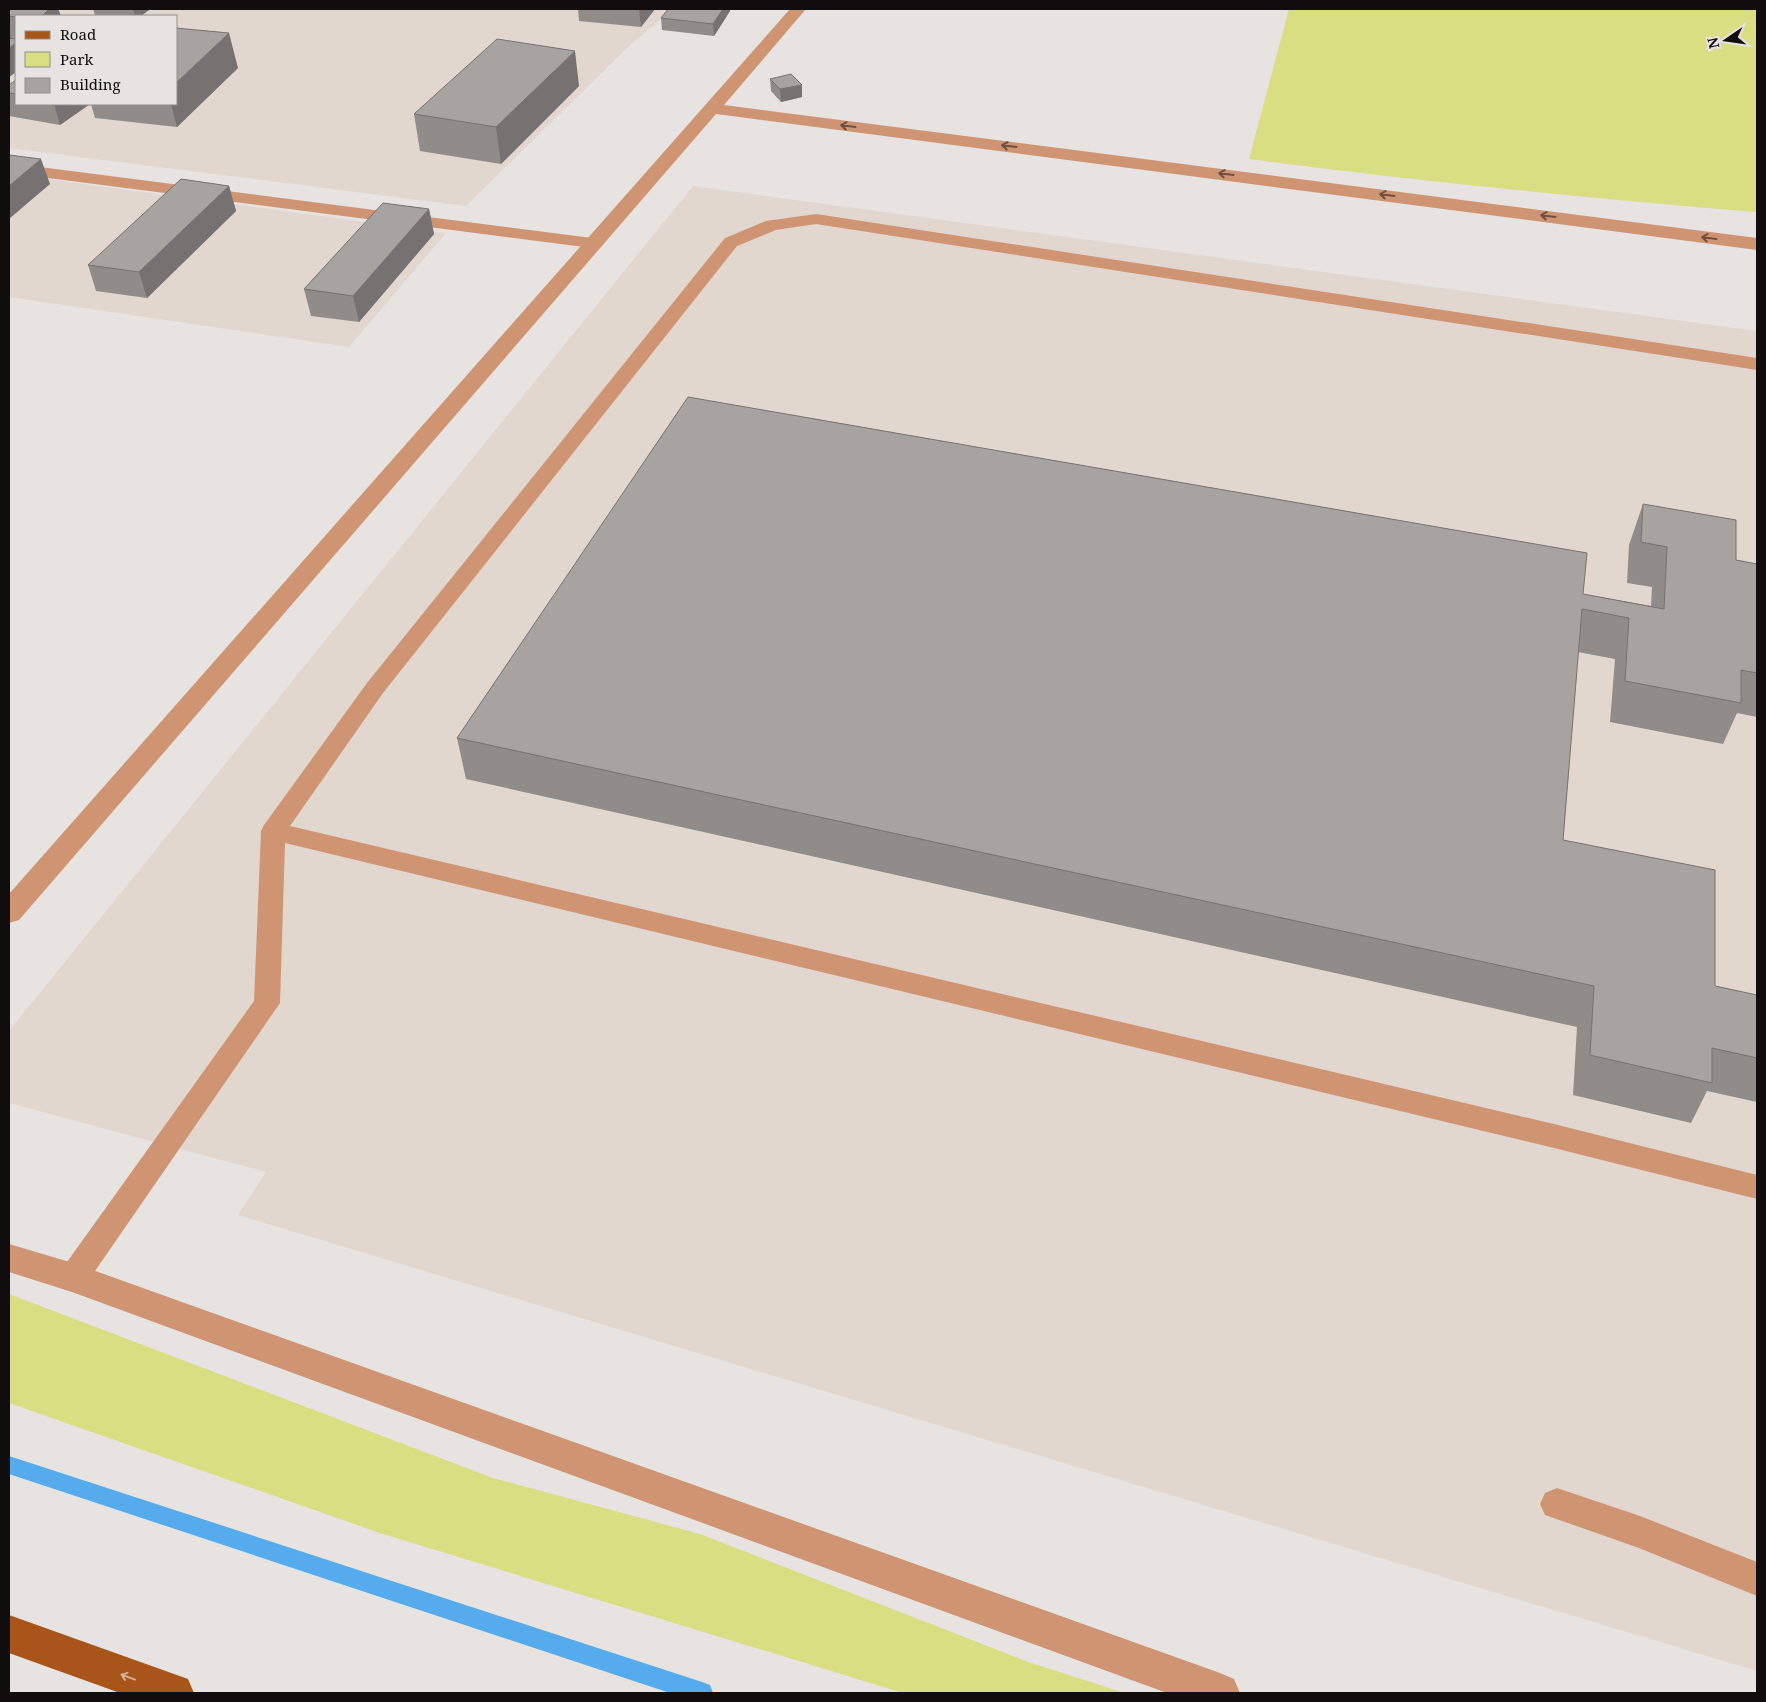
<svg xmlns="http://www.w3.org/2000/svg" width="1766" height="1702" viewBox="0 0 1766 1702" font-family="'Noto Serif',serif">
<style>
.built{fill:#e1d7cf;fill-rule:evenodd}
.green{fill:#d8de81}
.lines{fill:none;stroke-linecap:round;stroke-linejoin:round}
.stream{fill:#56abed;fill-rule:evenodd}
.service{fill:#cf9573;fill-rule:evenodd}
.minor{fill:#cf9573;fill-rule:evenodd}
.primary{fill:#a75518;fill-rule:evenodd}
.wall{fill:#908c8a}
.shaded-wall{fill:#757271}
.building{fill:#a7a3a1;stroke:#757271}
.oneway{stroke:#6f5140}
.oneway2{stroke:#d0b19a}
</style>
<rect width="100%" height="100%" fill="#e6e3e0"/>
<g class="built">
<path d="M9 9H673L628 47 466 206 9 148ZM16 16H176V104H16Z"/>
<polygon points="9,174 446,233 349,347 9,297"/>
<polygon points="693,186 1757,331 1757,1671 238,1215 266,1172 9,1103 9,1031"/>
</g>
<g class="green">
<path d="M1289 9H1757V212C1587 198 1418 181 1249 159Z"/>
<polygon points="9,1294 493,1478 700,1534 1028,1662 1125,1693 903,1693 380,1533 9,1403"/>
</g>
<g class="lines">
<polygon class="stream" points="9,1456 702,1682 710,1685 713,1693 670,1693 9,1474"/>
<g class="service">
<polygon points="9,163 592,238 598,239 601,243 598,247 592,248 9,173"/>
<polygon points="816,214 1757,358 1757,370 816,224 776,230 737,246 383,693 290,826 1554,1124 1757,1175 1757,1199 1554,1148 285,843 280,1003 84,1287 73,1291 62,1287 58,1278 62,1269 254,1001 261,831 264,825 367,683 725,238 766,221"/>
<polygon points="1557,1488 1640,1516 1757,1562 1757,1596 1639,1548 1545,1515 1540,1504 1545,1493"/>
</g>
<g class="minor">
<polygon points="790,9 806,9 724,105 1757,238 1757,250 716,114 19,920 9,923 9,894"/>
<polygon points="9,1244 73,1263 1220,1673 1234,1679 1240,1693 1167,1693 72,1292 9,1272"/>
</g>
<polygon class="primary" points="9,1615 188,1679 194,1693 120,1693 9,1653"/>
</g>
<g class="wall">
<polygon points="9,9 58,9 61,16 16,16 16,72 9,77"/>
<polygon points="93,9 150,9 141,16 108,16 95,15"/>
<polygon points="578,9 655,9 641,27 579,21"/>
<polygon points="730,11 714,36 662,30 661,18"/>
<polygon points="238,68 177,127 95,118 91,104 176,104"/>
<polygon points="770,79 802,85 802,97 781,102 771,91"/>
<polygon points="16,80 16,104 90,104 60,125 9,116 9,85"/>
<polygon points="579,86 501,164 420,151 414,114"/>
<polygon points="229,186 236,211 147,298 96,291 88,265"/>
<polygon points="429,209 434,234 359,322 311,316 304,289"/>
<polygon points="1643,504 1736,560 1757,564 1757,717 1737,713 1723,744 1610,722 1615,659 1578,652 1563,840 1715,986 1757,995 1757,1102 1707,1091 1691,1123 1573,1095 1577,1027 466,779 457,738 1583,594 1651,606 1652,587 1627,583 1629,545"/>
</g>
<g class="shaded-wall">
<polygon points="49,9 58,9 61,16 42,16"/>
<polygon points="133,9 150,9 141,16 135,16"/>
<polygon points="639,9 655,9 641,27"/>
<polygon points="723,9 730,9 730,11 714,36 713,24"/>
<polygon points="229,33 238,68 177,127 171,104 176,104 176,83"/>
<polygon points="10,34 13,45 16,43 16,72 9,77 9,35"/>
<polygon points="575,51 579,86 501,164 496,127"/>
<polygon points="802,85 802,97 781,102 780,89"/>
<polygon points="54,104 90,104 60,125"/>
<polygon points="41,159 50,184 9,219 9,186"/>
<polygon points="229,186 236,211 147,298 139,272"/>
<polygon points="429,209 434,234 359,322 353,296"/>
</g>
<g class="building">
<polygon points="9,9 49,9 42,16 16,17 9,16"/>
<polygon points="668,9 723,9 713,24 661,18"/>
<polygon points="176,28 229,33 176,83"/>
<polygon points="9,38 16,39 16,43 9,48"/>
<polygon points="497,39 575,51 496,127 414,114"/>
<polygon points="791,74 802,85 780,89 770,79"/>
<polygon points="16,80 16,94 9,93 9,85"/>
<polygon points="9,155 41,159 9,186"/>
<polygon points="181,179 229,186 139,272 88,265"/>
<polygon points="383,203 429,209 353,296 304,289"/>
<polygon points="688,397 1587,553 1583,594 1664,609 1667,547 1641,542 1643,504 1736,520 1736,560 1757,564 1757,673 1741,670 1741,703 1625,681 1629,618 1582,609 1563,840 1715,870 1715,986 1757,995 1757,1058 1712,1048 1712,1083 1590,1055 1594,986 457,738"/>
</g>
<defs><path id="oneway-shaft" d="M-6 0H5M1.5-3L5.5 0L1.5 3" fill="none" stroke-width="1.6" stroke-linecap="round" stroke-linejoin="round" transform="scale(1.25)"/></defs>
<g class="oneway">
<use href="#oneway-shaft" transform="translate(848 126) rotate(-173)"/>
<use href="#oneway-shaft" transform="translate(1009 146) rotate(-173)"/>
<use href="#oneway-shaft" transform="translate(1226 174) rotate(-173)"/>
<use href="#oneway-shaft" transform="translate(1387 195) rotate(-173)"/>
<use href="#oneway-shaft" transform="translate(1548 216) rotate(-173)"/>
<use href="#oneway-shaft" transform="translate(1709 238) rotate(-173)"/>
</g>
<use class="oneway2" href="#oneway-shaft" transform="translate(128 1677) rotate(-160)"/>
<rect width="1766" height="1702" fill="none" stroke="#0f0d0d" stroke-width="20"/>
<rect x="15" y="15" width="162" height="90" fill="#e6e3e0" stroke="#908d8c"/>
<rect x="25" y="31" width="25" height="8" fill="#a75518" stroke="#908d8c"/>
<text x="60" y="40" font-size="15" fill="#0f0d0d">Road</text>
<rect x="25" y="52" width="25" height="15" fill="#d8de81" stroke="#908d8c"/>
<text x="60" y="65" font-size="15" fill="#0f0d0d">Park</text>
<rect x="25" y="78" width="25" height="15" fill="#a7a3a1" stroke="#908d8c"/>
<text x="60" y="90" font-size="15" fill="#0f0d0d">Building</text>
<g transform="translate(1726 40) rotate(257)" stroke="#e6e3e0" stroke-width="4" paint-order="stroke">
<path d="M0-4L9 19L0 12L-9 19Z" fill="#0f0d0d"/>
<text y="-8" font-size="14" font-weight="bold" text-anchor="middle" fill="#0f0d0d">N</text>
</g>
</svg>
